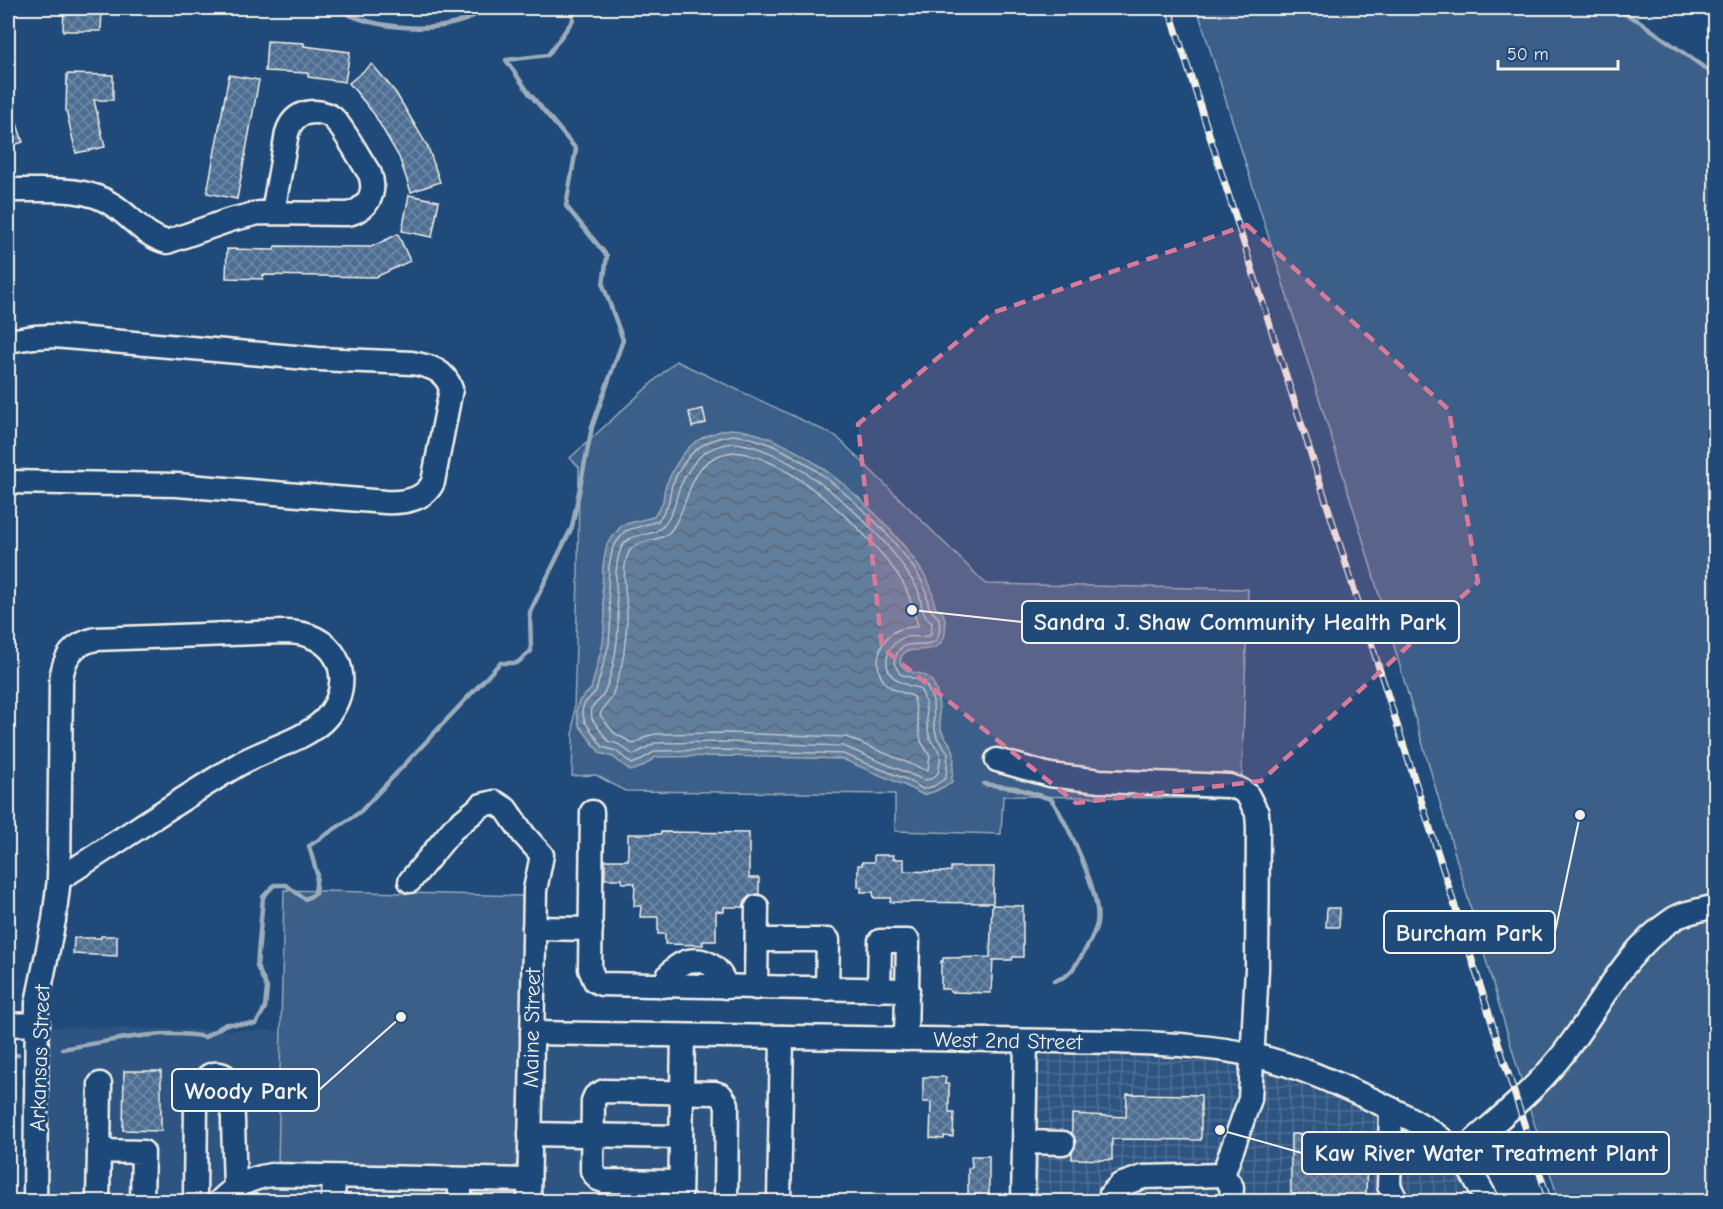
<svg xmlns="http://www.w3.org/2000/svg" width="1723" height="1209" viewBox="0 0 1723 1209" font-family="'Comic Neue',sans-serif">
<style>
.built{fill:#2d5581}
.industrial{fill:url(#industrial-grid)}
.park{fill:#3a5f88;stroke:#97a8b8;stroke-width:1.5}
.water{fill:url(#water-waves);stroke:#9cacbb;stroke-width:1.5}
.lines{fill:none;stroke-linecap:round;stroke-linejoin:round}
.shore{stroke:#bac3ca;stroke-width:1.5}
.stream{stroke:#9cacbb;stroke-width:4.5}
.building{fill:url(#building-cross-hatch);stroke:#f4f1e8;stroke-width:1.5}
.minor-casing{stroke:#f4f1e8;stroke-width:27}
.minor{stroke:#1f4a7a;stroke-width:22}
.rail-casing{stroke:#f4f1e8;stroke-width:7}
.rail{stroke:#1f4a7a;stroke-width:4.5;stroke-dasharray:14;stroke-linecap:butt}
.marked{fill:#d87a9a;fill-opacity:0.2;stroke:#d87a9a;stroke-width:4.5;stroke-dasharray:12 8;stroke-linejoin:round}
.labels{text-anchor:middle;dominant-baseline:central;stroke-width:6;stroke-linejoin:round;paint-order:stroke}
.street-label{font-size:22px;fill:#f4f1e8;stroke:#1f4a7a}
.leader{fill:none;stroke:#f4f1e8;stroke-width:2}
.callout-dot{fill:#f4f1e8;stroke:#1f4a7a;stroke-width:2}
.callout{fill:#1f4a7a;stroke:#f4f1e8;stroke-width:2}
.callout-label{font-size:24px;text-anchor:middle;font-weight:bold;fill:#f4f1e8}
</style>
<defs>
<pattern id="industrial-grid" width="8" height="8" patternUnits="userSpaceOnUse" patternTransform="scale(1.5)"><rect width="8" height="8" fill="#2d5581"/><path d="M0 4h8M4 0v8" fill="none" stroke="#4c6e93"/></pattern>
<pattern id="water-waves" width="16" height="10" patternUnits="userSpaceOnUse" patternTransform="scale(1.5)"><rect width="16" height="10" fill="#627e9d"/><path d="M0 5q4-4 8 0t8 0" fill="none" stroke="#58687a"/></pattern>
<pattern id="building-cross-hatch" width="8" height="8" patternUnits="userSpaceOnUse" patternTransform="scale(1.5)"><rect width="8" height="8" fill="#4d6e92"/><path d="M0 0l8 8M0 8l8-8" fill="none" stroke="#708aa6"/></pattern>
</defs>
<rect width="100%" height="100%" fill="#1f4a7a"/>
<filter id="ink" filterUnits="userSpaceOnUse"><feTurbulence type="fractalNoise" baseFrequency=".0167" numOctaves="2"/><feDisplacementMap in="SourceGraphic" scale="12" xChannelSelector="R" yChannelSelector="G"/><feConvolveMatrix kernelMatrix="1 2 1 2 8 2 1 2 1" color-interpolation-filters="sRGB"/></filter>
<g filter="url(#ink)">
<g class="built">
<polygon points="47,1027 281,1031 278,1186 511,1191 517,1201 44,1202"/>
<polygon points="554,1045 758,1048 767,1052 771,1059 769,1201 540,1202 542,1061 546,1049"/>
</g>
<polygon class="industrial" points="1057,1050 1209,1055 1285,1074 1352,1101 1397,1124 1432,1147 1453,1166 1475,1202 1032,1202 1035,1071 1040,1056"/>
<g class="park">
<polygon points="1197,8 1613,8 1639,21 1715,76 1715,1201 1559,1201 1529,1107 1358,523"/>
<polygon points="676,361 836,436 986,584 1248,589 1241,799 1003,796 1001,834 895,831 895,794 625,791 596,775 572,776 578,577 579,467 570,458"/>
<polygon points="284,890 525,896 523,987 521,1002 518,1160 516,1165 510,1170 278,1166"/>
</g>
<path class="water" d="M731 429C802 433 896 523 929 583 933 591 933 601 936 609L941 610C946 617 946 624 945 633 942 654 922 648 907 651L902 655 900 663C907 677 922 669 931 680 942 695 937 713 941 729 943 738 954 745 954 754 954 763 952 773 952 782L936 791 923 795 906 786 842 759 726 756 656 757 642 767 631 771 613 757 600 753 579 725 576 711 579 701 591 689 603 643 605 615 602 591 603 565 607 544 622 525 653 517C657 512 661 507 663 501 664 495 664 488 667 483 682 449 695 435 731 429Z"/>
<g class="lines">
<g class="shore">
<path d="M732 435C796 439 878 517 913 567 917 573 922 580 924 587 931 603 923 605 939 618 940 627 941 639 931 643 912 647 899 638 894 663L900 674 925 682 933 701 934 725 937 738 948 753 946 778 934 786 923 789 908 780 843 754 726 750 656 751 639 761 632 764 616 751 603 747 585 722 582 711 584 704 596 691 609 644 611 616 608 591 609 566 613 547 625 531 658 521C661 516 666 510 668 504 670 498 670 491 672 485 685 455 700 440 732 435Z"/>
<path d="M732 443C790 445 879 526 908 574 911 579 916 585 918 590 922 603 920 613 932 623L931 633 929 636C919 638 909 634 900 639 894 643 890 648 888 654 882 676 901 685 919 688 930 702 924 722 930 738 931 744 939 749 940 754 941 759 939 768 938 773L931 779 924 780 843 746 726 742 655 743 633 755 620 745 608 741 592 719 591 708C595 704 600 700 603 695 614 672 619 640 618 615 617 594 613 572 620 551 628 528 653 540 664 525 673 515 675 504 678 492 680 486 683 481 686 475 698 454 708 447 732 443Z"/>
<path d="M733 452C788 455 870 533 900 578 910 592 912 609 918 625L916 627C910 627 903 628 898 630 878 639 872 666 885 683 893 692 905 692 914 697L921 741 930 756 928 770H925L846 737 726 733 656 734 647 736 634 744 614 733 600 715C602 708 609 704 612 696 618 680 624 661 625 643 626 634 627 624 627 615 627 596 620 571 629 552 638 537 662 544 672 529 694 498 685 459 733 452Z"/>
</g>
<g class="stream">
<path d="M337 8C368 28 430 34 465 20 472 18 479 12 485 8"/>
<polyline points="1613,8 1639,21 1716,76"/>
<path d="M984 784 1015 788 1051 799C1067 822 1102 896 1097 923 1095 935 1076 968 1067 975 1064 978 1058 979 1054 981"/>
<path d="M62 1049C107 1042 160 1028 205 1037L226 1024H256L265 1008 267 988 257 966 263 897 274 885H286L305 899 315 894 317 874 309 846 360 812 500 663H517L531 651 530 612 572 527 592 427 623 340 603 285 607 256 566 206 576 149 529 93 506 60 548 55 573 20V8"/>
<polyline points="8,1056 18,1055"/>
</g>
</g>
<g class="building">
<polygon points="64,8 102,8 101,31 63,31"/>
<polygon points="267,41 304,43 304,46 350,52 345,82 308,77 308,73 265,71"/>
<polygon points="372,64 396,93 428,147 440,182 411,192 399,157 374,114 349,83"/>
<polygon points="67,74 113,75 113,100 94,100 105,147 76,153 66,110"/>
<polygon points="229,75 259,80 237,199 207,193"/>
<polygon points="8,102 10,102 23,142 8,147"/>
<polygon points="409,195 439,201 432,237 402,231"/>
<polygon points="398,234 410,261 376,277 263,275 263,279 226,278 227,249 274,250 275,246 371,247"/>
<polygon points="703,409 706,423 692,427 689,412"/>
<polygon points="661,832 749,833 749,878 759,878 759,894 750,896 745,901 743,907 724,907 724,912 716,911 716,941 703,941 703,945 665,944 665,934 658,934 658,917 640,917 641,906 634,906 635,883 622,883 622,879 605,879 605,860 628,860 628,834 661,834"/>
<polygon points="874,855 894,855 893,859 904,859 904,871 942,872 951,871 951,867 994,867 993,903 890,902 891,898 874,898 873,892 861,892 861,887 858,887 858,865 862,865 862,862 874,862"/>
<polygon points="992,905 1023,906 1023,957 1013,957 1012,960 993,960 991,993 950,992 949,989 941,989 941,961 943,962 943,958 990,957"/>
<polygon points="1327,908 1340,908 1339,927 1326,927"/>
<polygon points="101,936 117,936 117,956 73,954 74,938 101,938"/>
<polygon points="124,1071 161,1071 161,1131 123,1130"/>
<polygon points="923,1077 946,1077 945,1084 949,1084 949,1113 954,1113 953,1137 944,1136 944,1139 930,1138 931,1102 923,1102"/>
<polygon points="1127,1094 1201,1095 1201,1140 1112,1139 1112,1160 1072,1159 1072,1153 1076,1143 1072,1133 1072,1114 1126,1117"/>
<polygon points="1291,1134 1367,1135 1366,1202 1291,1202"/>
<polygon points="971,1156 989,1156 989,1202 968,1202 968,1168 972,1167"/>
</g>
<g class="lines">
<g class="minor-casing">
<g id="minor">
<path d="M8 190C41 191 84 185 113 205 132 217 144 236 167 242L230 220 259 213 348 214C367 209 377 194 370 174 361 161 343 127 333 118 326 112 315 111 306 113 295 116 290 123 287 133L273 212"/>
<path d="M8 341 34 337 54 336 318 359 412 363C430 366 445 370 451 389L433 482C425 500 403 503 385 502L177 485 8 482"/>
<polyline points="997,760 1050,775 1100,781 1229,786 1239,789 1247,794 1257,813 1258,827 1257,969 1250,1099 1223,1175"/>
<polyline points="592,812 590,969 595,981 601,984 908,990"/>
<polyline points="410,881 453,829 482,805 495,802 506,809 524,835 542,855 535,890 529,1202"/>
<polyline points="534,928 591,929"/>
<polyline points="757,940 828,940 827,989"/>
<path d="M663 986C676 952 715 951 726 987"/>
<polyline points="756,988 757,907"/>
<polyline points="879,990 880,941 908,941 906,1039"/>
<polyline points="8,1025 38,1024"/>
<path d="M532 1033 1116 1042C1161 1044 1207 1045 1252 1055 1295 1064 1335 1083 1375 1101 1401 1113 1441 1133 1459 1155 1471 1169 1479 1186 1488 1202"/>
<polyline points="1391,1109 1389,1186 1397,1202"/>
<polyline points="530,1134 681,1137"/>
<polyline points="1025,1142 1063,1143"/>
<polyline points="99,1151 100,1084"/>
<path d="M1459 1154C1493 1123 1530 1095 1559 1059 1597 1013 1621 954 1672 920 1683 912 1702 910 1716 906"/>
<polyline points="1223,1175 1232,1187 1231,1202"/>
<polyline points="680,1182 604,1181 598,1179 592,1171 593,1101 595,1096 604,1091 715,1093 721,1095 727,1104 726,1202"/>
<path d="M35 1202 37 1003 54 920 59 879 61 681C63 658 72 644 96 639L283 632C293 632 302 633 310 636 349 651 350 696 322 722 300 742 262 750 236 766 176 802 118 842 59 879"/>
<polyline points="98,1202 99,1151 143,1152 142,1202"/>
<path d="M197 1202 195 1198 196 1103C199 1091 203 1072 219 1074 227 1075 230 1081 232 1088L235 1188"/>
<path d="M219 1202C233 1187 250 1178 271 1175L529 1180"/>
<polyline points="333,1202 334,1177"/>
<polyline points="460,1202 460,1179"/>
<polyline points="680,1202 683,1036"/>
<polyline points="779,1202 782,1037"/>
<polyline points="1023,1202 1026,1041"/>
<polyline points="1111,1202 1111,1194 1120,1185 1143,1177 1223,1175"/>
</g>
</g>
<use href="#minor" class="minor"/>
<g class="rail-casing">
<polyline id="rail" points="1169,8 1549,1202"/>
</g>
<use href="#rail" class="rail"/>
</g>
</g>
<path class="marked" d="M1247 225 1449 410 1478 582 1261 781 1076 803 882 648 858 424 992 313Z"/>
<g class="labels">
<g class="street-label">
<text transform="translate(532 1028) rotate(-89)">Maine Street</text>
<text transform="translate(1008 1041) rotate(1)">West 2nd Street</text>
<text transform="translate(40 1058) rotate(-88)">Arkansas Street</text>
</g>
</g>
<path class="leader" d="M912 610L1022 622M1580 815L1555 932M401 1017L319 1090M1220 1130L1302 1153"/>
<g class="callout-dot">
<circle cx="912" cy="610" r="6"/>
<circle cx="1580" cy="815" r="6"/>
<circle cx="401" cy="1017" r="6"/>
<circle cx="1220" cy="1130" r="6"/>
</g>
<g class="callout">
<rect x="1022" y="601" width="437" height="42" rx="6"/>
<rect x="1384" y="911" width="171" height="42" rx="6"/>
<rect x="172" y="1069" width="147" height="42" rx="6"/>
<rect x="1302" y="1132" width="367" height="42" rx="6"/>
</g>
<g class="callout-label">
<text x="1240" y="630">Sandra J. Shaw Community Health Park</text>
<text x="1469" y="941">Burcham Park</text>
<text x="246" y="1099">Woody Park</text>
<text x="1486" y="1161">Kaw River Water Treatment Plant</text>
</g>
<rect width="1723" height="1209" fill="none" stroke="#1f4a7a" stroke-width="30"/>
<rect x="15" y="15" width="1693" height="1179" fill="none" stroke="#f4f1e8" stroke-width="2" filter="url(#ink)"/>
<path d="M1498 60v9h120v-9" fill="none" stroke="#f4f1e8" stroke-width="3"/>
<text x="1507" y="60" font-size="18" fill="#f4f1e8" stroke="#1f4a7a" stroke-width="4.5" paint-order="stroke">50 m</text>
</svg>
